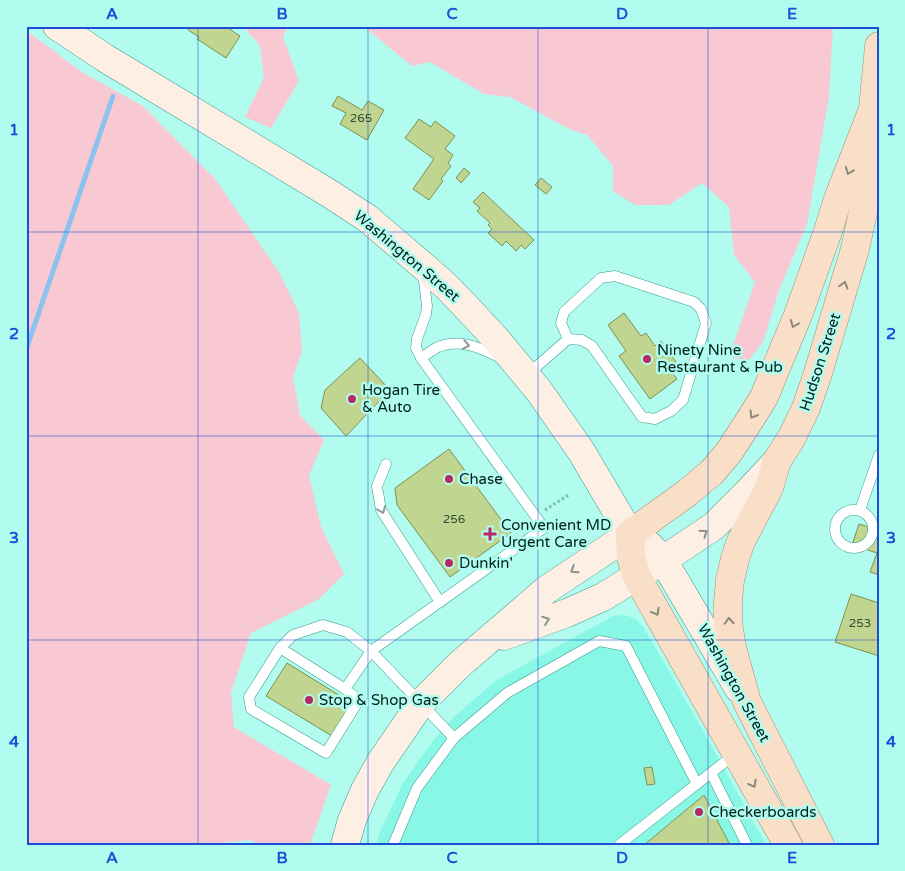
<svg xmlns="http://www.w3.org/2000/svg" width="905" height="871" viewBox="0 0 905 871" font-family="'Varela Round',sans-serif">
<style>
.built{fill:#89f7e6}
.green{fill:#f8c8d3}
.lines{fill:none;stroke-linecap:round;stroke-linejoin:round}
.stream{stroke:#8bc3ee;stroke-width:5}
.building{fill:#c0d690;stroke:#7e914e}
.lane-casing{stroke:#359c8e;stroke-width:11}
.secondary-casing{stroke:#359c8e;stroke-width:29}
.primary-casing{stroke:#a18e74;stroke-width:29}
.path{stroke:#7cbaaf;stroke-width:3;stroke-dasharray:2.5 2.5;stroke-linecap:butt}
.lane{stroke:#fff;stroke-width:10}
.secondary{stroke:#fdefe4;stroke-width:28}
.primary{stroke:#fadfc8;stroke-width:28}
.oneway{stroke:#8a897a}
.oneway2{stroke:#8d9b98}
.oneway3{stroke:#8c928a}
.grid{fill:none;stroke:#1d4ed8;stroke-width:1;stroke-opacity:0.55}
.poi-dot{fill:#b62a61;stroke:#b1fcef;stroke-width:2}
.labels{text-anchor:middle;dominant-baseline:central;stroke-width:5;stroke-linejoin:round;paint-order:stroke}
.number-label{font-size:12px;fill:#314e38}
.street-label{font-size:15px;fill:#01201b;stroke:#b1fcef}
.poi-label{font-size:15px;fill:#01201b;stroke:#b1fcef;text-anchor:start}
.neatline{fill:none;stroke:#1d4ed8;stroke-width:2}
.grid-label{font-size:16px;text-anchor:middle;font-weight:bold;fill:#1d4ed8}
</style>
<rect width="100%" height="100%" fill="#b1fcef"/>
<polygon class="built" points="623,615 635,618 644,628 711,745 766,845 376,845 380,832 403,783 432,742 454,717 495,681 613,616"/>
<g class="green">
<polygon points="243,26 288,26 283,37 299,81 271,128 245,117 264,78 260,46"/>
<polygon points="363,26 833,26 829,97 807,224 779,290 763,342 748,361 729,357 755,282 734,255 729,207 702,183 669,205 635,205 613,191 613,166 587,135 571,130 510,97 484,94 430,62 412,66"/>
<path d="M26 30 82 72 143 106 216 180 279 272 299 313 302 351 293 377 300 415 324 440 309 475 321 527 344 574 319 599 251 633 231 693 234 727C266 747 299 765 331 785L310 845H259L250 840 203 845H26Z"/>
</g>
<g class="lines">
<polyline class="stream" points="26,350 113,96"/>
</g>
<g class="building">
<polygon points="191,26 225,26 240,36 226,58 197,39 199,37 188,30"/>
<polygon points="338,96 362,110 368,101 384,110 367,140 340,124 346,113 332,106"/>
<polygon points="419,119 431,127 435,121 455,136 445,149 453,155 448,163 451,166 441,179 443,181 429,200 413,189 434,159 405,138"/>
<polygon points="464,168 470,173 461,183 456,178"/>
<polygon points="541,178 552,187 546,194 535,185"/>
<polygon points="483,192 534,240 525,249 521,245 516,251 506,241 502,246 488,233 492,229 488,225 490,223 477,211 480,208 473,202"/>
<polygon points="624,313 641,336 646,333 655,346 661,341 676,362 668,367 677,379 650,399 619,356 626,351 608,325"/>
<polygon points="360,358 390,390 346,436 321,408 325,390"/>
<polygon points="449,449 511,533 450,577 397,505 395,488"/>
<polygon points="859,524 879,530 879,575 870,572 877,553 852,545"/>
<polygon points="851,594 879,603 879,656 835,642"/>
<polygon points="287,663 352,703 332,736 266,696"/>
<polygon points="652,767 655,784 647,785 644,768"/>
<polygon points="704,795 730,845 644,845"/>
</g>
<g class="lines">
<g class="lane-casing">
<g id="lane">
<polyline points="423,273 427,306 426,314 417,339 416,348 421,358 544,528 371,651 454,738"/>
<path d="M421 358C426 355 432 350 438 347 460 338 481 348 501 358"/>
<polyline points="527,375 568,339 561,323 564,312 601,278 615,276 694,302 701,309 706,323 683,400 671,411 655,419 642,417 592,346 582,340 568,339"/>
<polyline points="386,464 377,486 381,510 440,602"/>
<circle cx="854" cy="529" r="19"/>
<polyline points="860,510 879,455"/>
<polygon points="323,625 347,632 371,651 345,689 280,648 293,635"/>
<polyline points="280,648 249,697 251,709 326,753 359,700 345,689"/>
<polyline points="711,773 747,845"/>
<polyline points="393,845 417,788 454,738 507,693 599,641 626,646 697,784"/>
<polyline points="619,845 735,754"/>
</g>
</g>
<g class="secondary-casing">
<g id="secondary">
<polyline points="57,26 105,58 327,192 367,218 428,270 447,287 471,312 496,339 539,391 581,451 630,534 649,545 663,560 739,689"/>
<polyline points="504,636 567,613 603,597 663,560 714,526 747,493 777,461"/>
<polyline points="345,845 352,820 365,790 380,763 421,703 460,664 530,604 546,590 630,534"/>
</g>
</g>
<g class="primary-casing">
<g id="primary">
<polyline points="788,845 637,577 631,557 630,534 687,493 712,472 729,452 751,418 764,397 798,315 827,234 838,199 873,109"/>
<polyline points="820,845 747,702 732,648 728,623 728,602 730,580 735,559 741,541 769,488 777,461 792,437 806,408 818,373 855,249 872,171 873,109 879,46"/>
</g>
</g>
<polyline class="path" points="545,510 570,494"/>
<use href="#lane" class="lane"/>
<use href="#secondary" class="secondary"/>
<use href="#primary" class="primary"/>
</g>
<defs><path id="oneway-chevron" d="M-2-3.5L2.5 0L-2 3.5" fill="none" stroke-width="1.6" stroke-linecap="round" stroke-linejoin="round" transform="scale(1.25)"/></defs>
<g class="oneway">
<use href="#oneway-chevron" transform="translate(849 171) rotate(112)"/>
<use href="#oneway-chevron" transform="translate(844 285) rotate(-74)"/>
<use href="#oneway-chevron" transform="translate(794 324) rotate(113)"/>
<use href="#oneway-chevron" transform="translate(753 415) rotate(121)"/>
<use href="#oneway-chevron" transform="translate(656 612) rotate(61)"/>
<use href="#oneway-chevron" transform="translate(729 621) rotate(-93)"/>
<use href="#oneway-chevron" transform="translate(753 784) rotate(61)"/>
</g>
<g class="oneway2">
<use href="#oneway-chevron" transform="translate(466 345) rotate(10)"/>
<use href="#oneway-chevron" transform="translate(382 510) rotate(68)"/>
</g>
<g class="oneway3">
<use href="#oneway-chevron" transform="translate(704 533) rotate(-34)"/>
<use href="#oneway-chevron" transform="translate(574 570) rotate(147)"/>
<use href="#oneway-chevron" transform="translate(546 620) rotate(-19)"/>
</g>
<path class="grid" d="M198 26V845M368 26V845M538 26V845M708 26V845M26 232H879M26 436H879M26 640H879"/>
<g class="poi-dot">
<circle cx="647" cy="359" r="5"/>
<circle cx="352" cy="399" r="5"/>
<circle cx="449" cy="479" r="5"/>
<path d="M487.5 526.5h5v5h5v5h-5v5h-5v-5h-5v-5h5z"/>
<circle cx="449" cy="563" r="5"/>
<circle cx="309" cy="700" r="5"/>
<circle cx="699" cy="812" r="5"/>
</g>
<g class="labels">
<g class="number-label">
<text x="361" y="118">265</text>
<text x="454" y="519">256</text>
<text x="860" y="623">253</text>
</g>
<g class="street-label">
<text transform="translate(407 256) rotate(40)">Washington Street</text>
<text transform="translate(820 362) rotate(-72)">Hudson Street</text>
<text transform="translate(734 683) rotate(61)">Washington Street</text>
</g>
<g class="poi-label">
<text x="657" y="350">Ninety Nine<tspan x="657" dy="17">Restaurant &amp; Pub</tspan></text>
<text x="362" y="390">Hogan Tire<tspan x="362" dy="17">&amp; Auto</tspan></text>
<text x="459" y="479">Chase</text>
<text x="501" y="525">Convenient MD<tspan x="501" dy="17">Urgent Care</tspan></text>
<text x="459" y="563">Dunkin'</text>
<text x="319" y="700">Stop &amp; Shop Gas</text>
<text x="709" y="812">Checkerboards</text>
</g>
</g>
<rect width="905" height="871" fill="none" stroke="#b1fcef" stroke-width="55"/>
<rect x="28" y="28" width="850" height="816" class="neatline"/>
<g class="grid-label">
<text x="112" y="19">A</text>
<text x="282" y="19">B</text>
<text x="452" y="19">C</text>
<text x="622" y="19">D</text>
<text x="792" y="19">E</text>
<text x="14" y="135">1</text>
<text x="891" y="135">1</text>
<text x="14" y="339">2</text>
<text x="891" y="339">2</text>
<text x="14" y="543">3</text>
<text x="891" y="543">3</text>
<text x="14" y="747">4</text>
<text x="891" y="747">4</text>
<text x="112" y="863">A</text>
<text x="282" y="863">B</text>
<text x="452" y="863">C</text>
<text x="622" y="863">D</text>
<text x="792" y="863">E</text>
</g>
</svg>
